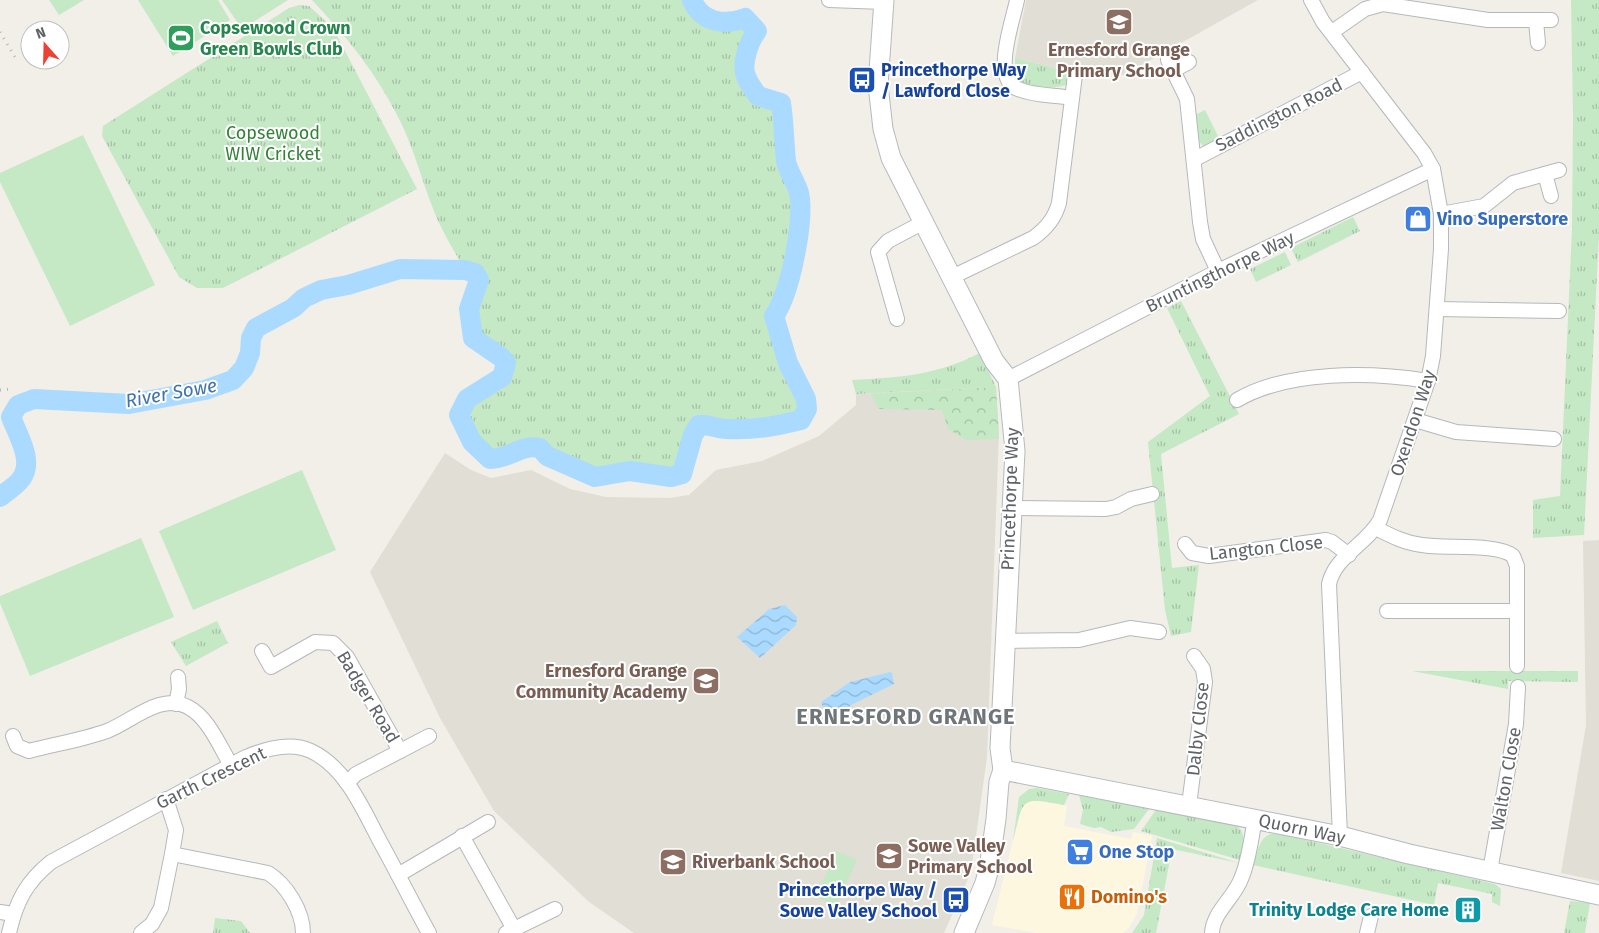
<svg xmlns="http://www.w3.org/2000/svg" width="1599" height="933" viewBox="0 0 1599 933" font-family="'Fira Sans',sans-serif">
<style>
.commercial{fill:#fef7e0}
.education{fill:#e1ded6}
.grass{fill:url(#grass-tufts)}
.forest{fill:url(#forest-crowns)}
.garden{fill:#c5e8c5}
.water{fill:url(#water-waves)}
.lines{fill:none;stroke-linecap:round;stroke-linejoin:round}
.river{stroke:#aadaff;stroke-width:20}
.street-casing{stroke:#b5b8bc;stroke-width:16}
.secondary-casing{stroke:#b6babf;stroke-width:21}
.street{stroke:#fff;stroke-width:14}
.secondary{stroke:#fff;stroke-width:19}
.rail{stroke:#b6b7b8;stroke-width:3;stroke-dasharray:1 6;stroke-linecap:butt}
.labels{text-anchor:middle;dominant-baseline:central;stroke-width:4;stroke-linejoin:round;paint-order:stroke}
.leisure-label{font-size:18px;font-weight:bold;fill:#27864d;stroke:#fff;text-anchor:start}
.education-label{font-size:18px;font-weight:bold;fill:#785e54;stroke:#fff;text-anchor:start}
.transit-label{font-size:18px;font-weight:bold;fill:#164399;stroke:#fff;text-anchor:start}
.street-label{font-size:18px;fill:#5f6368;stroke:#fff}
.park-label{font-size:18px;fill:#348238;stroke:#fff}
.shop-label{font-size:18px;font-weight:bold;fill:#366cbe;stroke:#fff;text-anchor:start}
.food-label{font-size:18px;font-weight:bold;fill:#c56008;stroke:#fff;text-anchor:start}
.culture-label{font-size:18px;font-weight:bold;fill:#0d838f;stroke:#fff;text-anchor:end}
.water-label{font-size:19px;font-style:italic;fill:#4174aa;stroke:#fff}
.district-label{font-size:22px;font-weight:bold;letter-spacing:1px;fill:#70757a;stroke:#fff}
</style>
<defs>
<pattern id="grass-tufts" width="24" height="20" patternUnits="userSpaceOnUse" patternTransform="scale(1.25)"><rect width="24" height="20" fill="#c5e8c5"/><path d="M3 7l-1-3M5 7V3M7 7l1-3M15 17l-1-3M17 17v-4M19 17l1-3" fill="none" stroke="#a3c0a4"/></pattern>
<pattern id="forest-crowns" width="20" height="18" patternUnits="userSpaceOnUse" patternTransform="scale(1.25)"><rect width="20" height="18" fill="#c5e8c5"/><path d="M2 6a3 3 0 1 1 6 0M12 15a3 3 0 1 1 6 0" fill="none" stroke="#a3c0a4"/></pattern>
<pattern id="water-waves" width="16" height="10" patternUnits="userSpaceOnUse" patternTransform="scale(1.25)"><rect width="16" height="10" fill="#aadaff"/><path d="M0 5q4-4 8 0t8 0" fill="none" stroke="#8eb4d2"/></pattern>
</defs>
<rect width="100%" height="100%" fill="#f1efe8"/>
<polygon class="commercial" points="1034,800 1067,806 1064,826 1131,839 1133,832 1152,836 1137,914 1129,928 1123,933 1036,933 992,925 1021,808 1025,802"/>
<g class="education">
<polygon points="1026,0 1258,0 1124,75 1068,71 1015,58"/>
<polygon points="996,387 999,432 987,757 971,872 944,933 634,933 589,902 494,811 440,718 370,572 445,453 471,470 491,478 531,470 570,489 606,497 669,498 689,495 716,470 762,461 819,436 856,405 856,394"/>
<polygon points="1599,540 1599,881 1561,873 1586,725 1583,541"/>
</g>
<g class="grass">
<path d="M312 0H692C701 22 724 26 745 18L757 31C749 41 741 64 746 76 748 83 754 90 758 96L781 103C784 122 784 142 786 161 788 172 796 182 799 193 805 219 789 295 774 316L788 362 806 399 807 409 801 420C772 427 756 430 726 429 716 429 710 424 699 425L693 435 682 474 671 477 632 471 595 477 547 456 540 448C521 444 512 458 490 459L472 442 459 415 467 399 502 377 506 363 502 358 473 338 469 309 479 280 475 273 465 270C453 249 440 228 432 206 420 175 412 142 396 113 374 70 345 35 312 0Z"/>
<polygon points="1571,0 1599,0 1599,234 1584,535 1533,538 1533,500 1560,496 1572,229 1573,116"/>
<polygon points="299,5 309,6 333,28 417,189 223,288 197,288 179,277 102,136 103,126 289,8"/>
<path d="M1015 58 1068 71 1069 84C1053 90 1034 88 1019 81L1015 72Z"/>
<polygon points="1205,110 1221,142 1205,148 1196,138 1193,116"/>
<polygon points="1353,217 1360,231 1298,262 1291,248"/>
<polygon points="1285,252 1291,265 1256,282 1250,269"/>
<polygon points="1181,301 1239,414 1161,454 1172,568 1199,565 1191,632 1171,636 1165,610 1148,442 1210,396 1167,308"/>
<path d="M980 353 996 387 856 394 852 380C903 377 934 376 980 353Z"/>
<polygon points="217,621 228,643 186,666 171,642"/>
<polygon points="1412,671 1578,671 1578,682 1508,681 1508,689"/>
<path d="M1037 788 1069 794 1064 805C1019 797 1024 798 1013 841L1019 797 1029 789Z"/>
<polygon points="1079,795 1149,809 1134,829 1111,832 1101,827 1094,828 1080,824 1083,810"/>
<path d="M1156 810 1237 826C1248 835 1242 848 1240 860L1141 831Z"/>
<path d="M1276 833 1495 884 1501 889 1500 906 1492 902V894L1438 883 1434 905 1253 865C1258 852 1259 833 1276 833Z"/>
<polygon points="1157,838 1239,863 1172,849 1156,933 1132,933 1144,915"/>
<polygon points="1570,901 1590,903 1585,933 1564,933"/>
<polygon points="215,918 241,921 250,933 213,933"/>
</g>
<polygon class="forest" points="996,387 999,439 966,440 948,429 942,410 879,409 871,394"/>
<g class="garden">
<polygon points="49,0 84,0 59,15"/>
<polygon points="138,0 218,0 230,20 173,56"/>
<polygon points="222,0 288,0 242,29"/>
<polygon points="83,135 155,285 70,326 0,182 0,173"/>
<polygon points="302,470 336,550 193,610 159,531"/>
<polygon points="141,538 174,617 30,676 0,603 0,596"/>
<polygon points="836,851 857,860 836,906 816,897"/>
</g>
<g class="water">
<polygon points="785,605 797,617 796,625 760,658 737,637 769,609"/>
<polygon points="890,672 892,673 894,684 851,705 832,725 829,725 821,702 850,682"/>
</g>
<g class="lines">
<path class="river" d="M0 497C7 491 16 486 21 479 35 461 17 434 11 417L18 405 34 399 129 404 205 390 233 380 244 368 250 353 251 338 256 328 293 308 304 298 321 290 348 285 400 269 465 270 475 273 479 280 469 309 473 338 502 358 506 363 502 377 467 399 459 415 472 442 490 459C512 458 520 444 540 448L547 456 595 477 630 471 671 477 682 474 693 435 699 425C710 424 716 429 726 429 756 430 772 427 801 420L807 409 806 399 788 363 774 316C790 295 805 219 799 193 796 182 788 172 786 161 784 142 784 122 781 103L758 96C754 90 748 83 746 76 741 64 749 41 757 31L745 18C724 26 701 22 692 0"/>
<g class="street-casing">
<g id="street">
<polyline points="829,0 884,2"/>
<path d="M1017 0C1013 21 991 79 1018 89 1034 96 1055 95 1071 98"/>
<path d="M1311 0 1323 22 1424 153 1433 169 1441 214V249L1433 356 1428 381 1380 520C1367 544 1335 556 1329 584L1340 836"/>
<polyline points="1536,21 1538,43"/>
<polyline points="1332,32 1365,9 1383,4 1488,20 1551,20"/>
<polyline points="1168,60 1187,99 1200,222 1203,239 1218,271"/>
<polyline points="1174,70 1189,62"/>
<polyline points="1195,159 1362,72"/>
<polyline points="1545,174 1551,196"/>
<polyline points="1441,214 1484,206 1513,183 1559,170"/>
<path d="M952 277 1033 238C1046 229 1055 218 1059 203L1075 75"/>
<polyline points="1437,309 1559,311"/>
<polyline points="897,319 878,252 888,241 922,223"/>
<polyline points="1008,379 1218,271 1433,169"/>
<path d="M1237 400C1288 370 1371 372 1428 381"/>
<polyline points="1415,420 1456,432 1554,439"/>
<polyline points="1010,508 1106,509 1116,507 1131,499 1152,494"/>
<path d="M1376 528C1391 536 1405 543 1422 545 1445 549 1498 543 1513 556L1517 566V666"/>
<polyline points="1185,544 1192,553 1209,556 1326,540 1332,542 1349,555"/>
<polyline points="1387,611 1517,611"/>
<polyline points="1004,641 1079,640 1130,628 1159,632"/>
<polyline points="262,651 271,667 315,642 333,643 347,657 400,751"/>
<polyline points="176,704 179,689 178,677"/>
<path d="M13 736 17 746 29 751C55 744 82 740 107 731 131 722 161 692 188 707 208 717 220 747 231 765"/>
<polyline points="347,783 356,774 429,736"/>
<polyline points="1189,805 1205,682 1203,669 1194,656"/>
<polyline points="462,836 514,929"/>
<path d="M172 854 268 873C286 884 303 911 303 933"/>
<polyline points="1490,871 1516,724 1518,687"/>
<polyline points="398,875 488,822"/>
<polyline points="0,912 13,914"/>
<path d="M9 933C16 902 26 882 51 862L244 758C264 749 290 741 311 751 347 768 364 812 382 845 398 874 413 904 429 933"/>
<polyline points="141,933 152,924 161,908 172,854 176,830 166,799"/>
<polyline points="506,933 555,909"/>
<path d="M1212 933C1213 912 1234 898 1241 879 1249 861 1251 839 1255 819"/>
<polyline points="1367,933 1371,916"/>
</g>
</g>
<g class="secondary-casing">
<g id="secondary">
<polyline points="884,0 878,85 883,129 891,158 994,361 1008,379 1015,451 1000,748 1003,770 999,782 996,819 989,868 985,883 964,933"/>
<polyline points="1003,770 1340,836 1409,854 1599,895"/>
</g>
</g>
<use href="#street" class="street"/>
<use href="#secondary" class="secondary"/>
<g class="rail">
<polyline points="0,32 15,57"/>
<polyline points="0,390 12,389"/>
</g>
</g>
<defs>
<g id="school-square" transform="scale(1.4375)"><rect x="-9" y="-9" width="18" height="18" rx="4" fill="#8d6e63" stroke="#fff"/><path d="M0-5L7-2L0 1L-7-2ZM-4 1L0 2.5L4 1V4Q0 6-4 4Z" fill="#fff"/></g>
<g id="stadium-square" transform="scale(1.4375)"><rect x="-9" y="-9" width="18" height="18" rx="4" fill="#2e9e5b" stroke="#fff"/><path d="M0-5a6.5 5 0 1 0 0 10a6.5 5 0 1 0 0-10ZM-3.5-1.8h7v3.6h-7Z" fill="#fff"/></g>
<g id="bus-square" transform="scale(1.4375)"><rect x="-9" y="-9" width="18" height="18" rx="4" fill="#1a4fb4" stroke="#fff"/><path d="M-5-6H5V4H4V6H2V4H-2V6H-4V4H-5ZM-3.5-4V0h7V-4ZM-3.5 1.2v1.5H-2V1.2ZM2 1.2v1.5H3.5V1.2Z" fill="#fff"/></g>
<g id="shop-square" transform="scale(1.4375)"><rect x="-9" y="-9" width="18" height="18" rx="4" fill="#3f7fe0" stroke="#fff"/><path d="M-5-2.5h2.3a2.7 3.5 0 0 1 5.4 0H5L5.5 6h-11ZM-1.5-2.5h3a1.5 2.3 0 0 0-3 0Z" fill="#fff"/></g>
<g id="supermarket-square" transform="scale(1.4375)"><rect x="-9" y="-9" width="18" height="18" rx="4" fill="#3f7fe0" stroke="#fff"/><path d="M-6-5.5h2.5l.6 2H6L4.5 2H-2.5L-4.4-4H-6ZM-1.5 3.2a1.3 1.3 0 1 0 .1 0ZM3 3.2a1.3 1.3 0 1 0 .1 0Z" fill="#fff"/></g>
<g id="restaurant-square" transform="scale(1.4375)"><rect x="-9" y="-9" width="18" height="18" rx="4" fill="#e8710a" stroke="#fff"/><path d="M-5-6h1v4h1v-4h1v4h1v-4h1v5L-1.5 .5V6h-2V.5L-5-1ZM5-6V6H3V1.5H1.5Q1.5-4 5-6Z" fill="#fff"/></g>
<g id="building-square" transform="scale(1.4375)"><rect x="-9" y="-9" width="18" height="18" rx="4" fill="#0f9aa8" stroke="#fff"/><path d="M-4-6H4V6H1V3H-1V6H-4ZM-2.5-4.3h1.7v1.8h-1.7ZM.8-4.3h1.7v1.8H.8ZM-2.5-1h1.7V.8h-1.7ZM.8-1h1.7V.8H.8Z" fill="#fff"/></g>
</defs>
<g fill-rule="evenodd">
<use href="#school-square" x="1119" y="22"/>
<use href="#stadium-square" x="181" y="38"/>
<use href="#bus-square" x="862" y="80"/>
<use href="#shop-square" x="1418" y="219"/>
<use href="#school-square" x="706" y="681"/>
<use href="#supermarket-square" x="1080" y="852"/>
<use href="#school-square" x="889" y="856"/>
<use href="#school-square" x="673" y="862"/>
<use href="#restaurant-square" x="1072" y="897"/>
<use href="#bus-square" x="956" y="900"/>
<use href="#building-square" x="1468" y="910"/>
</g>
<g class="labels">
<g class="leisure-label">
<text x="200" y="28">Copsewood Crown<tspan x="200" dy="21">Green Bowls Club</tspan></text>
</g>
<g class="education-label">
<text x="1119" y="50" text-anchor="middle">Ernesford Grange<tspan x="1119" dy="21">Primary School</tspan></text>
<text x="687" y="671" text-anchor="end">Ernesford Grange<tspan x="687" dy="21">Community Academy</tspan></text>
<text x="908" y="846">Sowe Valley<tspan x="908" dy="21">Primary School</tspan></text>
<text x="692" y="862">Riverbank School</text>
</g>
<g class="transit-label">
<text x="881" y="70">Princethorpe Way<tspan x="881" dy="21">/ Lawford Close</tspan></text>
<text x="937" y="890" text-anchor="end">Princethorpe Way /<tspan x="937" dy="21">Sowe Valley School</tspan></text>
</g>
<g class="street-label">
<text transform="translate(1279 115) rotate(-27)">Saddington Road</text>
<text transform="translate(1220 272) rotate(-26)">Bruntingthorpe Way</text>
<text transform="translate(1413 423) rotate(-72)">Oxendon Way</text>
<text transform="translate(1010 499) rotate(-88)">Princethorpe Way</text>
<text transform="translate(1266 548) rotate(-6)">Langton Close</text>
<text transform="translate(368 697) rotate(59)">Badger Road</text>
<text transform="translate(1198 729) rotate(-84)">Dalby Close</text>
<text transform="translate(211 778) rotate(-26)">Garth Crescent</text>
<text transform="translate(1506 779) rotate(-80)">Walton Close</text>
<text transform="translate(1302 829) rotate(12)">Quorn Way</text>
</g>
<g class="park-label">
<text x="273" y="133">Copsewood<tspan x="273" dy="21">WIW Cricket</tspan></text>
</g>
<g class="shop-label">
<text x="1437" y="219">Vino Superstore</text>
<text x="1099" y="852">One Stop</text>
</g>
<g class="food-label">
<text x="1091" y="897">Domino's</text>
</g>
<g class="culture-label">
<text x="1449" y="910">Trinity Lodge Care Home</text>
</g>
<g class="water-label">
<text transform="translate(171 393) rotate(-10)">River Sowe</text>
</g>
<g class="district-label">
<text x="906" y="716">ERNESFORD GRANGE</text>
</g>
</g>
<g transform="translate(45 45) rotate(340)"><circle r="24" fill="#ffffff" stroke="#bfc1c3"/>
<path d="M0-4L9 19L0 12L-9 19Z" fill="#ea4335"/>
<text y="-8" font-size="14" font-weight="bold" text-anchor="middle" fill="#5f6368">N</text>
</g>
</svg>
